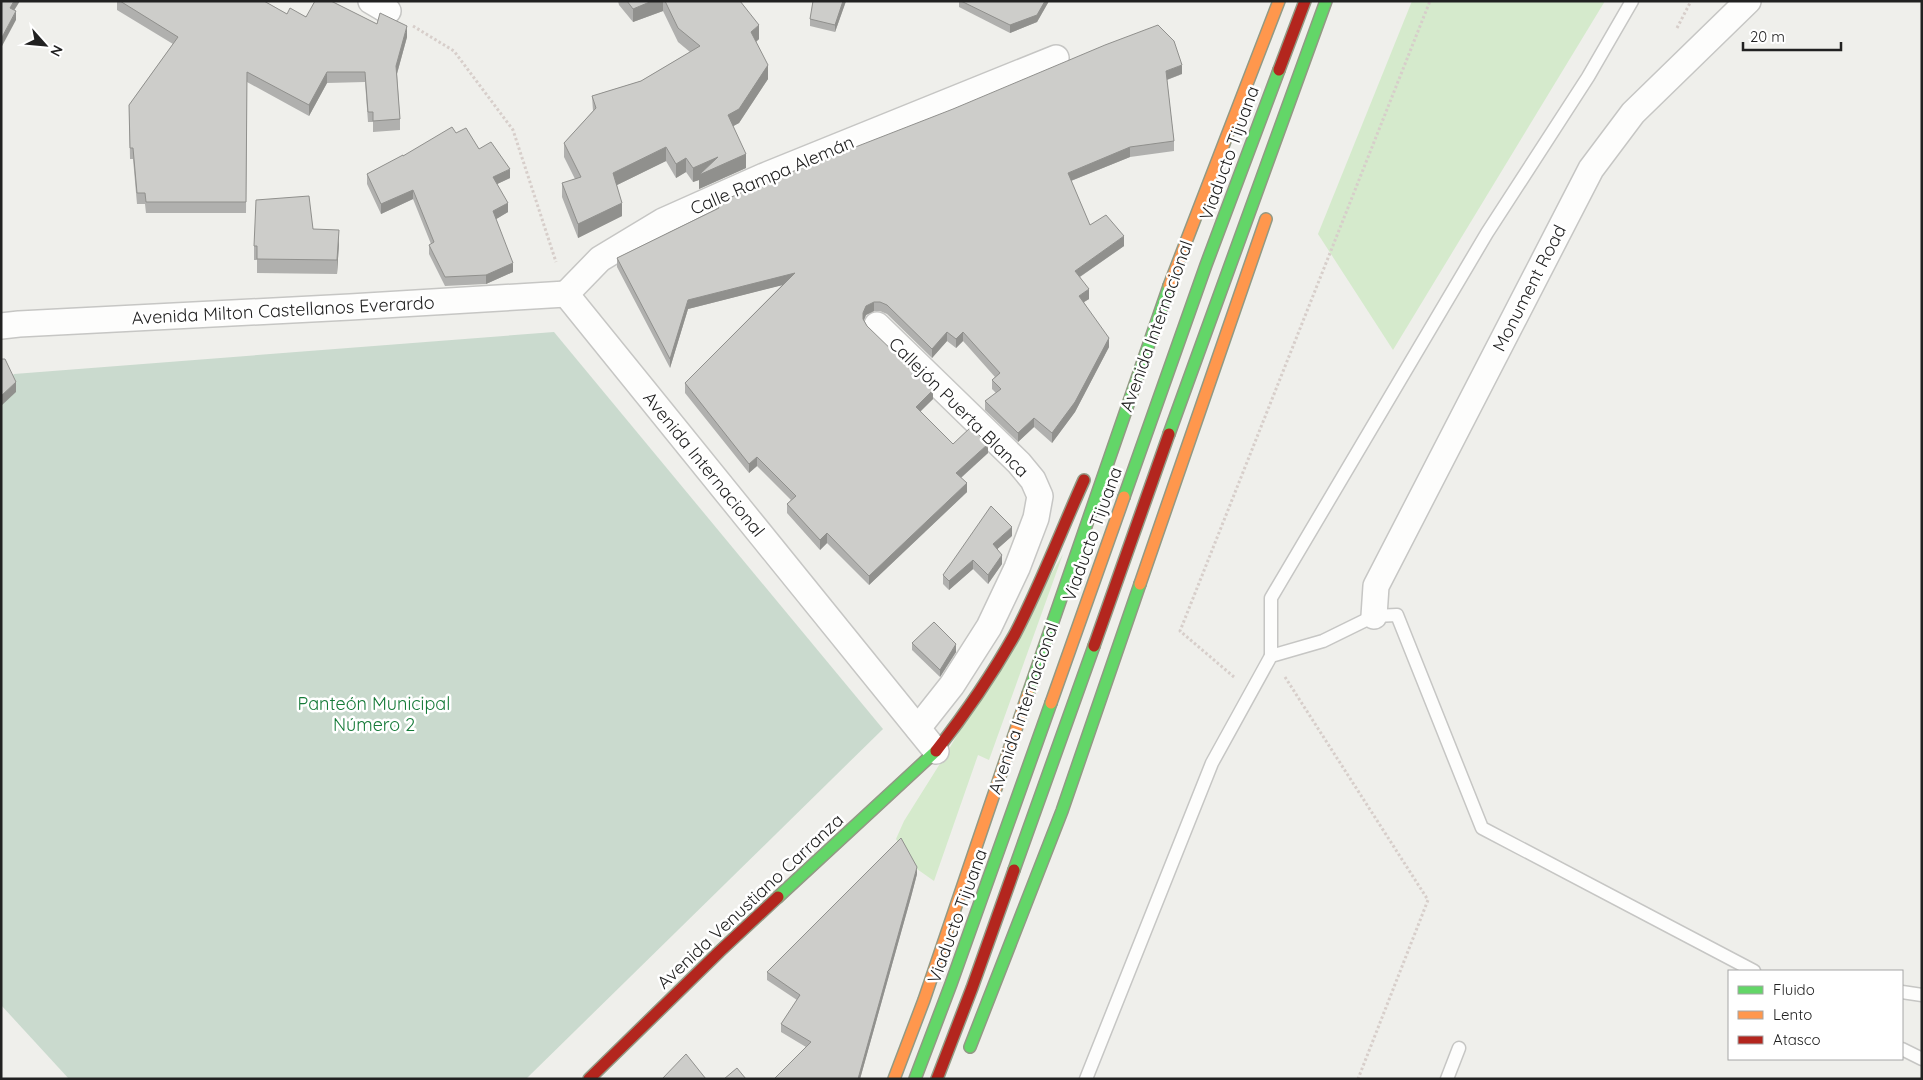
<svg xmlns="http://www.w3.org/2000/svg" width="1923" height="1080" viewBox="0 0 1923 1080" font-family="Quicksand,sans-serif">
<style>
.grass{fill:#d5eacc}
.cemetery{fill:#cadace}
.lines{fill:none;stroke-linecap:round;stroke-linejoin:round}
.lane-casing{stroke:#c6c6c4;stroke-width:15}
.street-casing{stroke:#c6c6c4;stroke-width:28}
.fast-casing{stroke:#929984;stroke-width:14}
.slow-casing{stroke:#929984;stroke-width:14}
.jam-casing{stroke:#929984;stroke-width:14}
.path{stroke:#d7ceca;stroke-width:3;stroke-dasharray:2.5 2.5;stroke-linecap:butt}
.lane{stroke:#fdfdfc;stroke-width:12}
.street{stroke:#fdfdfc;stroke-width:25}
.fast{stroke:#63d668;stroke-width:11}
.slow{stroke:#ff974d;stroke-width:11}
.jam{stroke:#b3261e;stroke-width:11}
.wall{fill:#b0b0ae}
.shaded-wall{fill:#90908d}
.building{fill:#cdcdca;stroke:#90908d}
.labels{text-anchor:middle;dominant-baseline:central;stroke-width:5;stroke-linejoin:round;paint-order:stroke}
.street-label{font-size:18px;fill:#212121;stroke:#fff}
.park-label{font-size:18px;fill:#157a38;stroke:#fff}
</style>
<rect width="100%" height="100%" fill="#efefeb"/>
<g class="grass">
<polygon points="1412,1 1605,1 1393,350 1318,234"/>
<polygon points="1063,554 989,760 978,755 934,881 917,869 896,839 904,821 946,754"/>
</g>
<polygon class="cemetery" points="554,332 883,729 526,1079 69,1079 1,1005 1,387 14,374"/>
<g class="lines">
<g class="lane-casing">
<g id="lane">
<polyline points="1271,656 1271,598 1487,233 1588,77 1632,1"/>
<polyline points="1902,992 1922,995"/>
<polyline points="1902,1049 1922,1059"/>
<polyline points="1086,1079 1212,763 1271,656 1323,641 1374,616 1397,615 1482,828 1754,971"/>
<polyline points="1447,1079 1459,1048"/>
</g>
</g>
<g class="street-casing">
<g id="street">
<polyline points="371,1 388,11"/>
<polyline points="566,294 936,751"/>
<polyline points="566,294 600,259 663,221 764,176 1056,58"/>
<polyline points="877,325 1019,463 1033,480 1040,496 1036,518 1017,568 989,627 952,685 918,728"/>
<polyline points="1,326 19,324 350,307 566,294"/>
<polyline points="1374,616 1376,586 1591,169 1633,113 1748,1"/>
</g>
</g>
<g class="fast-casing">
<g id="fast">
<polyline points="1169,434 1326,1"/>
<polyline points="1124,497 1206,265 1279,70"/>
<polyline points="1028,694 1169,286"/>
<polyline points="1014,870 1094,646"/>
<polyline points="778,897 936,751"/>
<polyline points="970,1047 1062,811 1140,584"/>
<polyline points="915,1079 951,984 1051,703"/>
</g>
</g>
<g class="slow-casing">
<g id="slow">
<polyline points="1169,286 1279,1"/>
<polyline points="1140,584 1266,219"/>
<polyline points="1051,703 1124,497"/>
<polyline points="894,1079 924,1000 1028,694"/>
</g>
</g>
<g class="jam-casing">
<g id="jam">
<polyline points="1279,70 1305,1"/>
<polyline points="1094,646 1169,434"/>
<path d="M936 751C965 714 992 675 1015 634 1041 584 1061 531 1084 480"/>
<polyline points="589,1079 719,952 778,897"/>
<polyline points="937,1079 972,988 1014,870"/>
</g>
</g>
<g class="path">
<polyline points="413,26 454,51 513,130 556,262"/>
<polyline points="1677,28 1691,1"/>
<polyline points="1234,677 1180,631 1430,1"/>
<polyline points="1285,677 1428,900 1358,1079"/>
</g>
<use href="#lane" class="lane"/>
<use href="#street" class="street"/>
<use href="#fast" class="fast"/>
<use href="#slow" class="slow"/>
<use href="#jam" class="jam"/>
</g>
<g class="wall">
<polygon points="117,1 264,1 287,14 377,24 407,37 397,74 400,119 400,130 373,132 373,122 368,122 365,82 327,83 309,116 247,82 246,213 146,213 145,204 137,204 133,159 130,159 129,105 173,44 117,10"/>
<polygon points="618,1 740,1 759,39 756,42 768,79 739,123 733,126 746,168 699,189 699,180 693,182 686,172 676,178 666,161 617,185 622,216 578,238 562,197 562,183 575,179 564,157 564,143 593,111 592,96 641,81 690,52 678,42 663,11 633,22 619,5"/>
<polygon points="846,1 835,32 810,26 810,19"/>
<polygon points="959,1 1049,1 1037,22 1010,33 959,7"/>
<polygon points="1182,74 1167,80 1174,141 1174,151 1130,157 1071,181 1090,225 1124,246 1080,277 1089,299 1084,302 1109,347 1075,412 1052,443 1034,427 1018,442 985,410 985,401 996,393 992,389 992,380 995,377 963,341 956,348 947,341 932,358 887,314 880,311 874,311 866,315 864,320 867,326 933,399 920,411 953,444 988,453 961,478 967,492 869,585 827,543 820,550 787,513 787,504 791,500 757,466 749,473 685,393 685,383 782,285 688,309 670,368 617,267 617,258 716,209 716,204"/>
<polygon points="479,149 510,178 497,184 508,212 496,219 513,272 486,284 445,286 429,254 429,245 431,244 413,199 381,214 367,184 367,174 403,156"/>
<polygon points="313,229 339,243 337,274 257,273 257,260 254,260 254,246"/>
<polygon points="1012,536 997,549 1002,564 988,584 973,569 949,590 943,584 943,575"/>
<polygon points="912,643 956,652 940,677 912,650"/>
<polygon points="917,874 911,897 860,1079 774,1079 806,1047 781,1032 781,1024 797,1000 767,980 767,972"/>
</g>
<g class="shaded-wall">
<polygon points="14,1 20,1 10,17 10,8"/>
<polygon points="652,1 663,1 663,11 633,22 633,9"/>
<polygon points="843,1 846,1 835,32 835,25"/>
<polygon points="1045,1 1049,1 1037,22 1010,33 1010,25"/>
<polygon points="16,11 16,20 1,48 1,39"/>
<polygon points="759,25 759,39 751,46 751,32"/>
<polygon points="407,26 407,37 396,77 396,66"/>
<polygon points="768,65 768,79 739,123 728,129 728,115"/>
<polygon points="1182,65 1182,74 1166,80 1166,71"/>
<polygon points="327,72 327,83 309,116 309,105"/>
<polygon points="666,147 666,161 613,187 613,173"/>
<polygon points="1130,147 1130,157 1068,182 1068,173"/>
<polygon points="746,154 746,168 699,189 699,180 693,182 693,168 718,157"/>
<polygon points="686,158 686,172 676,178 676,164"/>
<polygon points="510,169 510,178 493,186 493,177"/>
<polygon points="413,190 413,199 381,214 381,204"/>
<polygon points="508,203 508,212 493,221 493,211"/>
<polygon points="622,203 622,216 578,238 578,224"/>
<polygon points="339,230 339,243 337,274 337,260"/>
<polygon points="1124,236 1124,246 1075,280 1075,271"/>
<polygon points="513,263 513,272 486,284 486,275"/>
<polygon points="795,273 795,282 688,309 670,368 670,359 688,300"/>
<polygon points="1089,289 1089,299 1079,305 1079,296"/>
<polygon points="874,302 874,311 866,315 863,322 863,313 866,306"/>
<polygon points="947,332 947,341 932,358 932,349"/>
<polygon points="963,332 963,341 956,348 956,339"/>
<polygon points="1109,338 1109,347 1075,412 1052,443 1052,433"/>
<polygon points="16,382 16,392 1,406 1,396"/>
<polygon points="933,390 933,399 916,416 916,407"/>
<polygon points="1034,418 1034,427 1018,442 1018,433"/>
<polygon points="988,444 988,453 956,482 956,473"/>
<polygon points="757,457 757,466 749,473 749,464"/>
<polygon points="967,483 967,492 869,585 869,576"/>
<polygon points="1012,527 1012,536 993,553 993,544"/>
<polygon points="827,533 827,543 820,550 820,540"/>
<polygon points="1002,555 1002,564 988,584 988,575"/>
<polygon points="973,560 973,569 949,590 949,581"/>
<polygon points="956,644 956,652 940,677 940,670"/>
<polygon points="917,867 917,874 911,897 860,1079 858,1079"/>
</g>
<g class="building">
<polygon points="1,1 14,1 10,8 16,11 1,39"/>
<polygon points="120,1 264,1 287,14 290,8 306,17 315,1 331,1 377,24 380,13 407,26 396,66 400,119 373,121 373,112 368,112 365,72 327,72 309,105 247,72 246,202 146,202 145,193 137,193 133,148 130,148 129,105 178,37"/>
<polygon points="627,1 652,1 633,9"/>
<polygon points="665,1 740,1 759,25 751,32 768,65 739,109 728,115 746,154 699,175 718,157 693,168 686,158 676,164 666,147 613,173 622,203 578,224 562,183 581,177 564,143 596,108 592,96 641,81 700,46 678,28"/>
<polygon points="813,1 843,1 835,25 810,19"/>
<polygon points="961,1 1045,1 1037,15 1010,25"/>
<polygon points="1158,25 1174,41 1182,65 1166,71 1174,141 1130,147 1068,173 1090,225 1106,215 1124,236 1075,271 1089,289 1079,296 1109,338 1075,402 1052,433 1034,418 1018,433 985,401 1001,389 992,380 1000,373 963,332 956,339 947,332 932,349 887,305 880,302 874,302 866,306 863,313 863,319 867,326 933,390 916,407 953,444 971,427 988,444 956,473 967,483 869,576 827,533 820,540 787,504 796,496 757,457 749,464 685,383 795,273 688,300 670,359 617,258 719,208 716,204 758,185 953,109 1105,45"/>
<polygon points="452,127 456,133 466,128 479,149 491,142 510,169 493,177 508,203 493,211 513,263 486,275 445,277 429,245 434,242 413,190 381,204 367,174 403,155 403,156"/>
<polygon points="309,196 313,229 339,230 337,260 257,259 257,246 254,246 256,200"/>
<polygon points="1,359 5,359 16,382 1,396"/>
<polygon points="991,506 1012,527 993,544 1002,555 988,575 973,560 949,581 943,575"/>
<polygon points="934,622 956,644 940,670 912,643"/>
<polygon points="901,838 917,867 911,889 858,1079 774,1079 811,1042 781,1024 800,995 767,972"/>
<polygon points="686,1054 706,1079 662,1079"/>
<polygon points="737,1068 746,1079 724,1079"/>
</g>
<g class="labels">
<g class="street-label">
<text transform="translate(1229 153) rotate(-70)">Viaducto Tijuana</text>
<text transform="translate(772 175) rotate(-23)">Calle Rampa Alemán</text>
<text transform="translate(1529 288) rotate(-63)">Monument Road</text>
<text transform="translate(283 310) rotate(-3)">Avenida Milton Castellanos Everardo</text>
<text transform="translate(1156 326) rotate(-70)">Avenida Internacional</text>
<text transform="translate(959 407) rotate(45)">Callejón Puerta Blanca</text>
<text transform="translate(704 464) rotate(51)">Avenida Internacional</text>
<text transform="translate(1092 534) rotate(-70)">Viaducto Tijuana</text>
<text transform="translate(1023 708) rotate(-71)">Avenida Internacional</text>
<text transform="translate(750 901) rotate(-43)">Avenida Venustiano Carranza</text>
<text transform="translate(957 916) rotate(-70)">Viaducto Tijuana</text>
</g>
<g class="park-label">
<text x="374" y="703">Panteón Municipal<tspan x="374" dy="21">Número 2</tspan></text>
</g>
</g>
<rect width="1923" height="1080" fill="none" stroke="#212121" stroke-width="5"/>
<rect x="1728" y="970" width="175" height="90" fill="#ffffff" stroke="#a6a6a6"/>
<rect x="1738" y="986" width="25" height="8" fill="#63d668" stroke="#a6a6a6"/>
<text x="1773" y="995" font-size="15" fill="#212121">Fluido</text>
<rect x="1738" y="1011" width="25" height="8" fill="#ff974d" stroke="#a6a6a6"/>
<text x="1773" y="1020" font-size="15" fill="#212121">Lento</text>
<rect x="1738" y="1036" width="25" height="8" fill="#b3261e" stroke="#a6a6a6"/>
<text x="1773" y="1045" font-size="15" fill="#212121">Atasco</text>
<g transform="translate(45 45) rotate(117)" stroke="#ffffff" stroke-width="4" paint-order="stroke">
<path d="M0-4L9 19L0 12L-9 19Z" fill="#212121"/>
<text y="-8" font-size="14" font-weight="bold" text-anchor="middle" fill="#212121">N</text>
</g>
<path d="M1743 42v8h98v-8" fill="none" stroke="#212121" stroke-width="2.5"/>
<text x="1750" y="42" font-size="15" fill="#212121" stroke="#ffffff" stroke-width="4" paint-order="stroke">20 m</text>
</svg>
